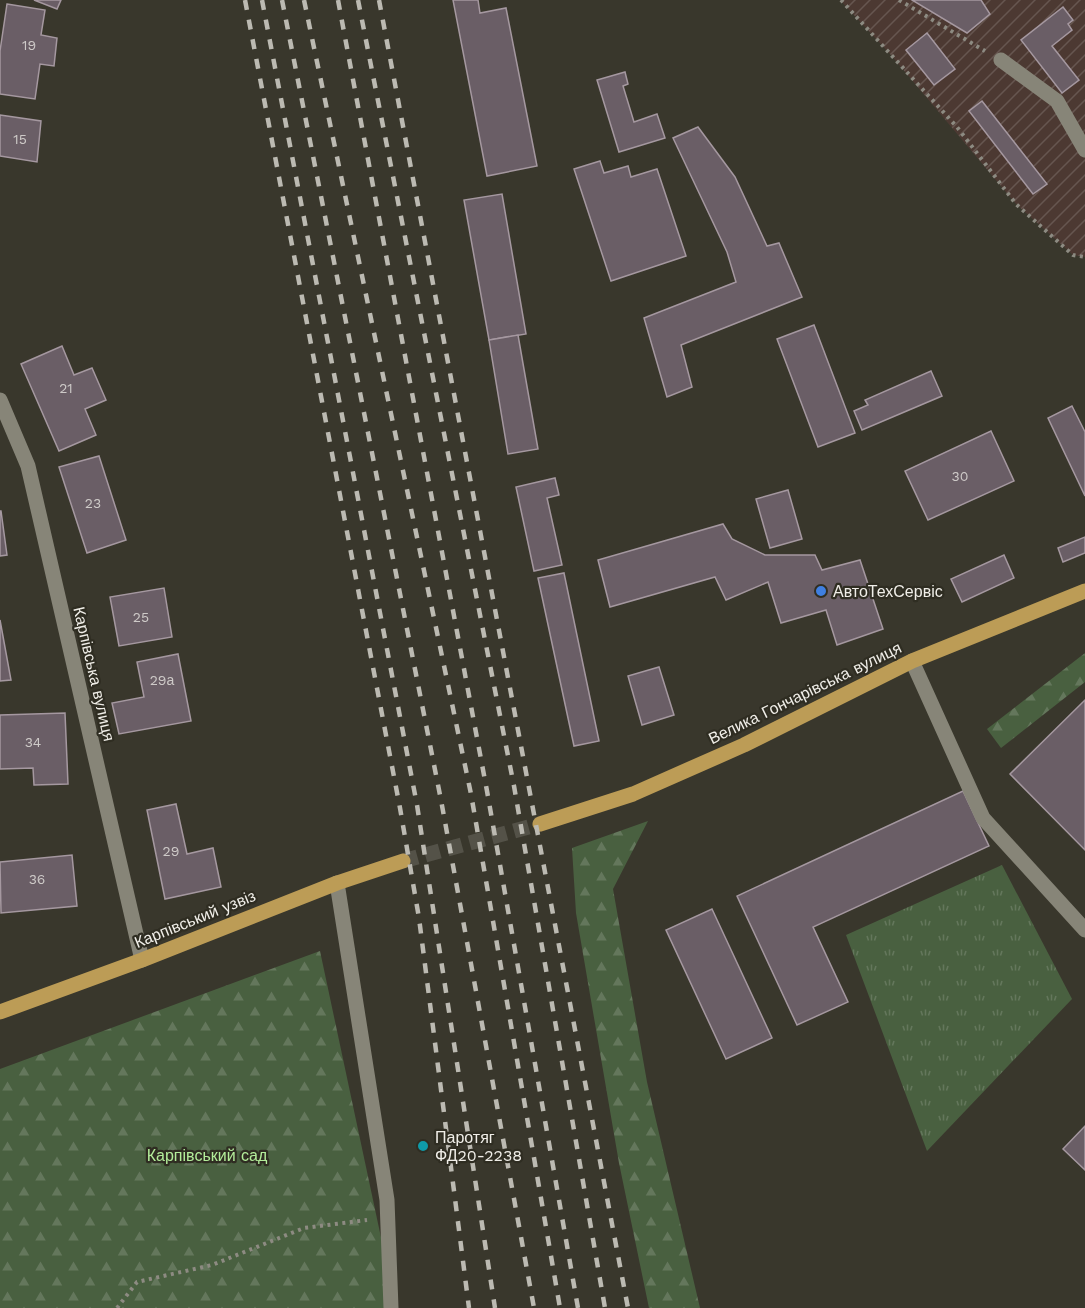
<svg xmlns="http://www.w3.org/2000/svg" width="1085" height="1308" viewBox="0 0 1085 1308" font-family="'Work Sans',sans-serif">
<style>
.industrial{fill:url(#industrial-furrows)}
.forest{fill:url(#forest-firs)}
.park{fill:url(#park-tufts)}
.building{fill:#6a5e66;stroke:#a598a0;stroke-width:1.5}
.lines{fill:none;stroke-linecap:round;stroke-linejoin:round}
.major-tunnel{stroke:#545248;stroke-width:15;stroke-dasharray:15 8;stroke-linecap:butt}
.path{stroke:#8d8b82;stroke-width:4;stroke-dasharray:3 4.5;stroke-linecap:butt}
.minor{stroke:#878578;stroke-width:15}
.major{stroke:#bc9c56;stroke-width:15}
.rail{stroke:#bcbab2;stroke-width:4.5;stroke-dasharray:10 10;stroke-linecap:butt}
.shop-dot{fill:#3f7fe0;stroke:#2f2d22;stroke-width:2}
.culture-dot{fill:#0f9aa8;stroke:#2f2d22;stroke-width:2}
.labels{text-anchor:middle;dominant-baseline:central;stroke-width:4.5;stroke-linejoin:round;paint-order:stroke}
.number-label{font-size:14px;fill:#cecac8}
.poi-label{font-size:16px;fill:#f0eee8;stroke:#2f2d22;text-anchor:start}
.street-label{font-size:16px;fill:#f0eee8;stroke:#2f2d22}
.park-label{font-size:16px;fill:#b3ed9a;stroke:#2f2d22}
</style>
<defs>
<pattern id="industrial-furrows" width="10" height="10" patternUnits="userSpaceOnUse" patternTransform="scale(1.5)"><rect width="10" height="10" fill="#4c3932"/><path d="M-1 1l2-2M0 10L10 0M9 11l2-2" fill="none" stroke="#665650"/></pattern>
<pattern id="forest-firs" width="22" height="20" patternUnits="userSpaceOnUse" patternTransform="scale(1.5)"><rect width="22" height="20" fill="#496040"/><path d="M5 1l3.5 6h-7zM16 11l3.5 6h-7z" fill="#64775c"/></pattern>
<pattern id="park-tufts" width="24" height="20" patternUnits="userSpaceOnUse" patternTransform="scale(1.5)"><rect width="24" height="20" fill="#496040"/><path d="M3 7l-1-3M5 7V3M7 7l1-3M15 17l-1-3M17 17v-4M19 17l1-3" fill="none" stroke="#64775c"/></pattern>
</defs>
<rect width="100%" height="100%" fill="#39372c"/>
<polygon class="industrial" points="840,0 1085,0 1085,257 1073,255 1016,204 890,54"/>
<g class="forest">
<polygon points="1085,653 1085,682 1001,748 987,729"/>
<polygon points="648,821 613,889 647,1082 700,1308 649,1308 619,1163 576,913 572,848"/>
<polygon points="320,951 396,1308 0,1308 0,1069"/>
</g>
<polygon class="park" points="1002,865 1072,999 927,1151 846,935"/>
<g class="building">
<polygon points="34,0 61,0 57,9"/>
<polygon points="453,0 478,0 480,13 506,8 537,166 487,176"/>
<polygon points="912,0 981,0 990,14 967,33"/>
<polygon points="7,4 45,10 41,35 57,38 54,66 40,64 35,99 0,94 0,51"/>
<polygon points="1063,7 1073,20 1068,24 1072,30 1052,46 1079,80 1062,93 1021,40"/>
<polygon points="927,33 955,69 934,85 906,50"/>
<polygon points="625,72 628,84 623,86 634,122 657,114 665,138 619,152 597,80"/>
<polygon points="982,101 1047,184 1033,194 969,111"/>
<polygon points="0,115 41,121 37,162 0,156"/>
<polygon points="698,127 735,177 767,246 779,243 802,297 681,345 692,387 667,397 644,318 736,282 727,252 673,138"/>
<polygon points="600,161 604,173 628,166 631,177 657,169 686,256 611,281 574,169"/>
<polygon points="502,194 526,334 489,340 464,200"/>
<polygon points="814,325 855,433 818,447 777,339"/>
<polygon points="518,335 538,449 508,454 489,340"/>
<polygon points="62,346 74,375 92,368 106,400 85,409 96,435 59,451 21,364"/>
<polygon points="931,371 942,396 862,430 854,411 868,405 865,400"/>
<polygon points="1072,406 1085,432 1085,496 1048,418"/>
<polygon points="991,431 1014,481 928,520 905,471"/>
<polygon points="99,456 126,540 87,553 59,467"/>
<polygon points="555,478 559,495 547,498 562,565 534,571 516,487"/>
<polygon points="788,490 802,539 770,548 756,499"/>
<polygon points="1,511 7,555 0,556 0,511"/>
<polygon points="723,524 732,539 765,555 815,555 822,570 860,560 883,629 837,645 826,610 781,623 768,582 726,600 715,577 610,607 598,560"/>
<polygon points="1085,537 1085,553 1063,562 1058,548"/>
<polygon points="1004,555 1014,578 962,602 951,579"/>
<polygon points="564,573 599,741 574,746 538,578"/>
<polygon points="164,588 172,637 119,646 110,597"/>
<polygon points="0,620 11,680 0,681"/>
<polygon points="178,654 191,721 119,734 112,703 144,697 137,662"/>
<polygon points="659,667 674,715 642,725 628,676"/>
<polygon points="1085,700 1085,850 1010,774"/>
<polygon points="65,713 68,784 34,785 33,768 0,769 0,715"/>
<polygon points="963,791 989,846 813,927 848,1002 797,1025 737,896"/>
<polygon points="176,804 187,854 213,848 221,887 165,899 147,810"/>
<polygon points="72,855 77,906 1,913 0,862"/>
<polygon points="712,909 772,1038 726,1059 666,930"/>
<polygon points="1085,1126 1085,1170 1063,1149"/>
</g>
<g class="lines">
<polyline class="major-tunnel" points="403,861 540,824"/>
<g class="path">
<polyline points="841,0 957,127 1016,204 1073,255 1085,257"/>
<polyline points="899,0 985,51"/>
<polyline points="117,1308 137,1282 212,1265 304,1228 367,1220"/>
</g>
<g class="minor">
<polyline points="1001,60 1057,101 1085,150"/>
<polyline points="0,400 28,466 142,960"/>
<polyline points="912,661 983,818 1085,930"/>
<polyline points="337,883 387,1200 391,1308"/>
</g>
<g class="major">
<polyline points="540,824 633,794 744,745 912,661 1085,591"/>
<polyline points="0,1012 142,960 337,883 403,861"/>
</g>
<g class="rail">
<polyline points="245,0 400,808 419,918 469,1308"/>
<polyline points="262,0 417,805 495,1308"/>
<polyline points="282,0 441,800 534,1308"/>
<polyline points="304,0 471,794 560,1308"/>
<polyline points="338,0 487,791 578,1308"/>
<polyline points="358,0 514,786 605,1308"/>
<polyline points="379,0 628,1308"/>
</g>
</g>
<circle class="shop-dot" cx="821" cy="591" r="6"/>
<circle class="culture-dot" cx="423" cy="1146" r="6"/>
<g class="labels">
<g class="number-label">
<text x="29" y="45">19</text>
<text x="20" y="139">15</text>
<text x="66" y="388">21</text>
<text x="960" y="476">30</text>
<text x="93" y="503">23</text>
<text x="141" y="617">25</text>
<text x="162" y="680">29а</text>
<text x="33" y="742">34</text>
<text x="171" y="851">29</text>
<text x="37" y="879">36</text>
</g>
<g class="poi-label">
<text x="833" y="591">АвтоТехСервіс</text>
<text x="435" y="1137">Паротяг<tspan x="435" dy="18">ФД20-2238</tspan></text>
</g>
<g class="street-label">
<text transform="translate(94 674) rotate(77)">Карпівська вулиця</text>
<text transform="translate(805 693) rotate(-26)">Велика Гончарівська вулиця</text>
<text transform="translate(195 919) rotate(-22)">Карпівський узвіз</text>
</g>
<g class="park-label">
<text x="207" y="1155">Карпівський сад</text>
</g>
</g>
</svg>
